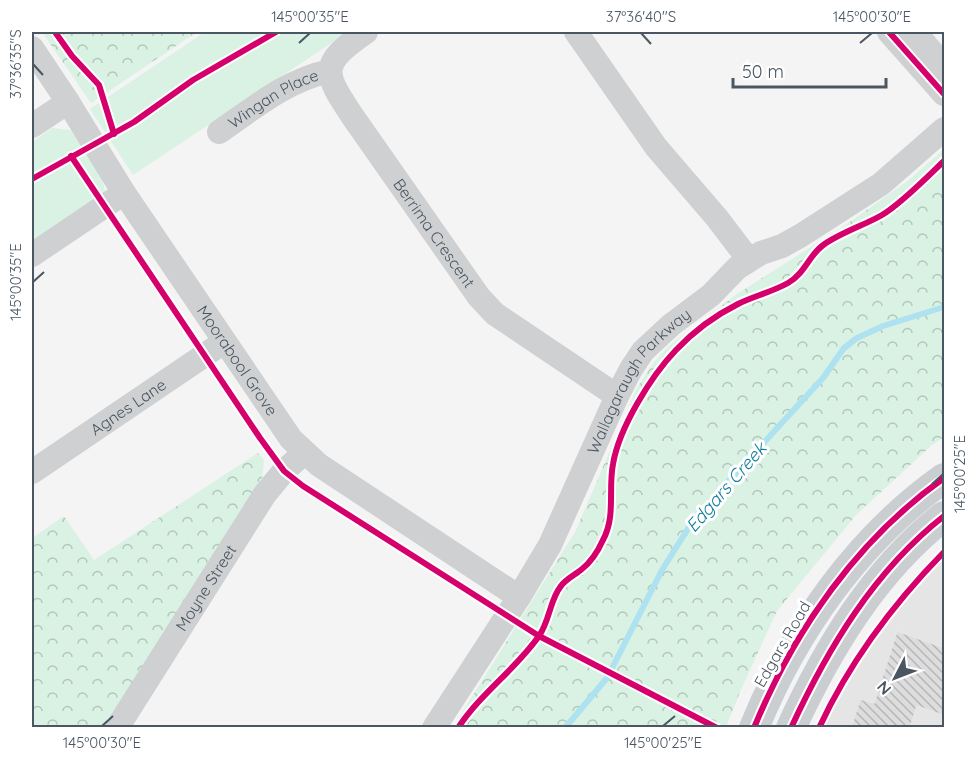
<svg xmlns="http://www.w3.org/2000/svg" width="976" height="759" viewBox="0 0 976 759" font-family="Quicksand,sans-serif">
<style>
.education{fill:#e6e5e6}
.grass{fill:#d9f2e3}
.park{fill:url(#park-crowns)}
.lines{fill:none;stroke-linecap:round;stroke-linejoin:round}
.stream{stroke:#aee2f0;stroke-width:6}
.building{fill:url(#building-back-hatch);stroke:#e5e6e7;stroke-width:1.5}
.minor{stroke:#ced0d2;stroke-width:24}
.major{stroke:#caced1;stroke-width:30}
.cycleway-casing{stroke:#fff;stroke-width:10}
.cycleway{stroke:#d6006c;stroke-width:6}
.ticks{fill:none;stroke:#4a5661;stroke-width:2}
.labels{text-anchor:middle;dominant-baseline:central;stroke-width:6;stroke-linejoin:round;paint-order:stroke}
.street-label{font-size:16px;fill:#4a5661;stroke:#fff}
.water-label{font-size:18px;font-style:italic;fill:#0c7c9b;stroke:#fff}
.neatline{fill:none;stroke:#4a5661;stroke-width:2}
.ticks-label{font-size:15px;text-anchor:middle;fill:#4a5661}
</style>
<defs>
<pattern id="park-crowns" width="20" height="18" patternUnits="userSpaceOnUse" patternTransform="scale(1.5)"><rect width="20" height="18" fill="#d9f2e3"/><path d="M2 6a3 3 0 1 1 6 0M12 15a3 3 0 1 1 6 0" fill="none" stroke="#b2c7bb"/></pattern>
<pattern id="building-back-hatch" width="6" height="6" patternUnits="userSpaceOnUse" patternTransform="scale(1.5)"><rect width="6" height="6" fill="#ddddde"/><path d="M-1 5l2 2M0 0l6 6M5-1l2 2" fill="none" stroke="#b5b6b7"/></pattern>
</defs>
<rect width="100%" height="100%" fill="#f4f4f4"/>
<polygon class="education" points="944,558 944,727 823,728 835,701 885,623 913,590"/>
<g class="grass">
<polygon points="205,32 348,32 133,175 90,109"/>
<polygon points="52,128 71,130 102,177 105,192 32,242 32,142"/>
</g>
<g class="park">
<polygon points="42,32 197,32 91,103"/>
<polygon points="944,149 944,437 932,445 856,515 777,611 740,692 726,727 453,727 575,532 637,388 654,362 670,345 737,294 844,226 909,180"/>
<polygon points="258,453 264,460 262,480 105,727 32,728 32,538 64,516 94,560"/>
</g>
<g class="lines">
<polyline class="stream" points="565,728 607,678 662,570 694,519 823,378 844,348 857,338 883,326 944,307"/>
</g>
<polygon class="building" points="897,631 945,648 945,716 917,706 910,728 851,728 860,699 874,703"/>
<g class="lines">
<g class="minor">
<path id="s1" d="M366 32C319 64 323 72 353 117L479 297 495 314 617 396"/>
<polyline points="576,32 656,147 717,218 749,260"/>
<polyline points="889,32 944,94"/>
<polyline points="915,32 944,66"/>
<path id="s2" d="M32 48 68 102 124 193 291 439 319 465 519 597"/>
<polyline points="32,126 68,102"/>
<path id="s3" d="M219 132C254 108 287 80 330 71"/>
<polyline points="32,255 124,193"/>
<path id="s4" d="M32 472 224 342"/>
<path id="s5" d="M117 728 265 494 284 471 304 453"/>
<path id="s6" d="M434 728 519 597 550 545 617 396 631 369 643 351 671 325 711 295 737 268 761 253 782 246 800 236 881 184 944 129"/>
</g>
<g class="major">
<path d="M754 728C794 630 858 539 944 478"/>
<path d="M791 728C828 648 874 571 944 516"/>
</g>
<g class="cycleway-casing">
<g id="cycleway">
<polyline points="55,32 72,56 99,85 114,134"/>
<polyline points="889,32 944,94"/>
<polyline points="71,156 260,438 284,471 303,486 539,636 717,728"/>
<polyline points="32,179 134,122 193,80 276,32"/>
<path d="M458 728C481 693 515 670 539 636 550 620 550 599 561 586 566 579 575 575 582 569 591 562 598 551 603 540 616 516 608 490 613 464 619 428 651 376 676 350 693 332 716 315 738 304 754 296 772 292 788 283 804 274 809 256 822 246 837 234 865 225 882 215 901 204 927 177 944 161"/>
<path d="M754 728C794 630 858 539 944 478"/>
<path d="M791 728C828 648 874 571 944 516"/>
<path d="M819 728C850 661 893 604 944 552"/>
</g>
</g>
<use href="#cycleway" class="cycleway"/>
</g>
<path class="ticks" d="M641 33 651 44M299 43 310 33M860 43 872 33M33 64 43 75M33 282 44 272M932 484 943 474M102 726 113 716M663 726 675 716"/>
<g class="labels">
<g class="street-label">
<text stroke="none"><textPath href="#s3" startOffset="64">Wingan Place</textPath></text>
<text stroke="none"><textPath href="#s1" startOffset="248">Berrima Crescent</textPath></text>
<text stroke="none"><textPath href="#s2" startOffset="374">Moorabool Grove</textPath></text>
<text stroke="none"><textPath href="#s6" startOffset="405">Wallagaraugh Parkway</textPath></text>
<text stroke="none"><textPath href="#s4" startOffset="116">Agnes Lane</textPath></text>
<text stroke="none"><textPath href="#s5" startOffset="166">Moyne Street</textPath></text>
<text transform="translate(782 644) rotate(-60)">Edgars Road</text>
</g>
<g class="water-label">
<text transform="translate(726 487) rotate(-49)">Edgars Creek</text>
</g>
</g>
<rect width="976" height="759" fill="none" stroke="#ffffff" stroke-width="66"/>
<g transform="translate(895 678) rotate(228)" stroke="#ffffff" stroke-width="4.5" paint-order="stroke">
<path d="M0-4.5L10 22L0 15L-10 22Z" fill="#4a5661"/>
<text y="-9" font-size="16" font-weight="bold" text-anchor="middle" fill="#4a5661">N</text>
</g>
<path d="M733 78v9h153v-9" fill="none" stroke="#4a5661" stroke-width="3"/>
<text x="742" y="78" font-size="18" fill="#4a5661" stroke="#ffffff" stroke-width="4.5" paint-order="stroke">50 m</text>
<rect x="33" y="33" width="910" height="693" class="neatline"/>
<g class="ticks-label">
<text x="310" y="22">145°00'35"E</text>
<text x="641" y="22">37°36'40"S</text>
<text x="872" y="22">145°00'30"E</text>
<text transform="translate(16 64) rotate(-90)" y="5">37°36'35"S</text>
<text transform="translate(16 282) rotate(-90)" y="5">145°00'35"E</text>
<text transform="translate(960 474) rotate(-90)" y="5">145°00'25"E</text>
<text x="102" y="748">145°00'30"E</text>
<text x="663" y="748">145°00'25"E</text>
</g>
</svg>
